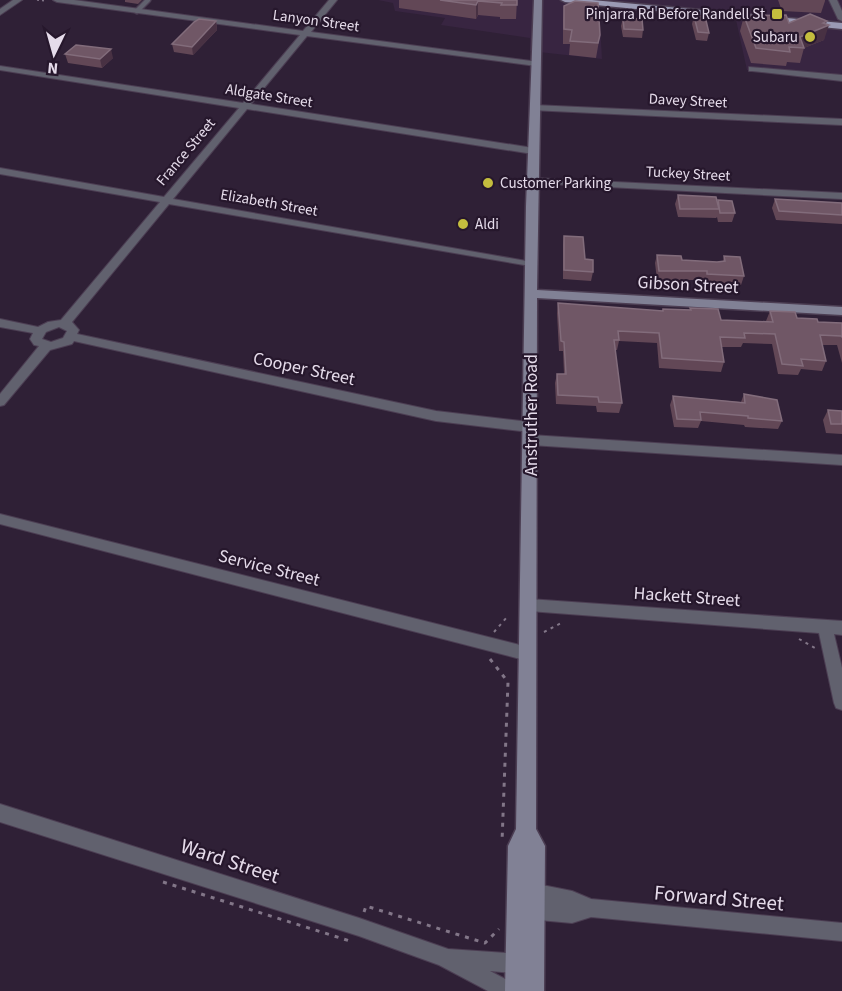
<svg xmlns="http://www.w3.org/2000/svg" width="842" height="991" viewBox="0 0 842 991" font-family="'Source Sans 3',sans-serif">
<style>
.built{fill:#382541}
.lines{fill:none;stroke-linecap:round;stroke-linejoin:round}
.lane-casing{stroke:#4c3e53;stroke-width:7}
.street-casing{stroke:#4c3e53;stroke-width:2}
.secondary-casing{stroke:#4c3e53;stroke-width:3}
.primary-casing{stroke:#4c3e53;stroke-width:3}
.path-far2{stroke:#827688;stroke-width:1.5;stroke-dasharray:2 3;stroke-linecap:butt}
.path-far1{stroke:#827688;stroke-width:2;stroke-dasharray:3 4.5;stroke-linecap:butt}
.path{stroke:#827688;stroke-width:3;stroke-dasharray:4 6;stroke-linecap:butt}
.lane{stroke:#61616e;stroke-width:4.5}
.street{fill:#61616e;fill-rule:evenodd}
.secondary{fill:#818195;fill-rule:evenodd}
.primary{fill:#9a9ab4;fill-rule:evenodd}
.wall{fill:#624756}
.shaded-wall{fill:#483143}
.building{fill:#705766;stroke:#826c7b;stroke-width:1.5}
.poi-dot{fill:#c4bd3e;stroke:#26172c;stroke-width:2}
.labels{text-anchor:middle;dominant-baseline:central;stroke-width:4.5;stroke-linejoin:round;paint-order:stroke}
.far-poi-label{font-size:15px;fill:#e5dbea;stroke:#26172c;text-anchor:end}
.far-street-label{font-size:15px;fill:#e5dbea;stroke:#26172c}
.street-label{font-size:18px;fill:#e5dbea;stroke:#26172c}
.near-street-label{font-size:21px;fill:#e5dbea;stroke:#26172c}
</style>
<rect width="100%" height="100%" fill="#2f2036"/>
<polygon class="built" points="378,0 842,0 842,80 747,70 736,20 599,6 602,59 530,51 530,38 441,25 445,18 395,11 393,3"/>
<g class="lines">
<g class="lane-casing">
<polyline id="lane" points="137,11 148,0"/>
</g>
<g class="street-casing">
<g id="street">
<polygon points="13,0 22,0 0,15 0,9"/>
<path d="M53 0H74L303 31 329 0H337L311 32 539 62V66H536L307 36 251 104 533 148 538 151 533 154 247 109 173 199 532 262 536 263V267L169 204 72 322 79 330 77 334 436 411 530 422 534 424 536 427 534 430 530 432 436 421 74 341 72 344 50 350 4 405 0 406V394L39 346 34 345 30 339 33 333 0 327V319L38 327 48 322 61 320 160 202 0 174V168L164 197 239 108 0 70V66L243 103 300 35 57 2ZM59 327 67 331 63 338 51 342 42 339 46 332Z"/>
<polygon points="829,0 837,0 842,11 842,21 838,19"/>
<polygon points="749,67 842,75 842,81 752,71 749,71"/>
<polygon points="534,105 842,119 842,125 531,110 530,108"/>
<polygon points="533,178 842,193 842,199 530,183 530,179"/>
<polygon points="531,435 842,455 842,465 531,445 525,440"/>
<polygon points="0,514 528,647 533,649 536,654 533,659 528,661 0,524"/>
<polygon points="529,599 842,621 842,635 834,634 842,668 842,710 836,708 834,703 819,633 529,611 524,609 522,605 524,601"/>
<polygon points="0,804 359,918 448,949 523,954 530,957 533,964 530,971 523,974 490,971 515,984 518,991 488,991 439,965 359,936 0,822"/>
<polygon points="527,882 572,891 591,899 842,923 842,941 591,917 572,923 528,919 521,917 519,910 521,903 532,901 521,897 518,891 521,885"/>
</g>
</g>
<g class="secondary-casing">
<polygon id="secondary" points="534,0 542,0 537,290 842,307 842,315 537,298 536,829 545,846 544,991 505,991 508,846 516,829 526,206"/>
</g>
<g class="primary-casing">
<polygon id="primary" points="561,0 592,0 842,23 842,29 565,2"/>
</g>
<polyline class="path-far2" points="37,0 46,1"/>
<g class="path-far1">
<polyline points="494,632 508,616"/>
<polyline points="544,632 563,622"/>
<polyline points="799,639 815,648"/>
</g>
<g class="path">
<polyline points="490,659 508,682 502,842"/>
<polyline points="163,882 353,942"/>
<polyline points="364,912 366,906 485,943 499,929"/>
</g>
<use href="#lane" class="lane"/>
<use href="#street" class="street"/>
<use href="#secondary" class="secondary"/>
<use href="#primary" class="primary"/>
</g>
<g class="wall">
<polygon points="125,0 142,0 138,4 125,2"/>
<polygon points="399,0 517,0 516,19 500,19 500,17 478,15 476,19 399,8"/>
<polygon points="778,0 825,0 825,1 821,13 782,11"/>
<polygon points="564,6 600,35 596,58 569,55 570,44 563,44 563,20"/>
<polygon points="694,16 709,33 707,41 696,40 692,24"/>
<polygon points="744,16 789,23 826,24 824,40 804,48 800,63 787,62 786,66 751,63 740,31"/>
<polygon points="623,18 643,30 642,38 623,37 621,26"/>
<polygon points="216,21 217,30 193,55 174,52 172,44"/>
<polygon points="65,54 113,58 102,68 68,63"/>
<polygon points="678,195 717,202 735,213 732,222 718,222 717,217 716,218 678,217 675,204"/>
<polygon points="775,199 842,203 842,224 776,220 772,208"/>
<polygon points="564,236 585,259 593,272 591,281 563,279 563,245"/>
<polygon points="657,255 682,260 717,262 723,261 724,256 744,276 741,285 705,283 704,280 657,280 655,263"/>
<polygon points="558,303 662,311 663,309 690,310 690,308 721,320 767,322 766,321 770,311 797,318 818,322 842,323 842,363 837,345 822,345 826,361 822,371 801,369 798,375 778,374 772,344 743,343 741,347 722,347 724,362 721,372 659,368 657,343 619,341 617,350 615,350 622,403 619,413 597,412 596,406 556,404 555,383 557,374 564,374 563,351 559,351 557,313"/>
<polygon points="744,394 782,421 778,429 745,427 744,425 701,421 698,428 674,427 670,405 673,396 741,402"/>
<polygon points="828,410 842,411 842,434 826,433 823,420"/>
</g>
<g class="shaded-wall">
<polygon points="478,1 478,15 476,19 476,5"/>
<polygon points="216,21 217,30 193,55 192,47"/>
<polygon points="827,21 825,26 829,25 824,40 804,48 800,37"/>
<polygon points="111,49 113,58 102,68 100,59"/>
</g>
<g class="building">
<polygon points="440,0 517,0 517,5 501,5 502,3 478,1 476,5"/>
<polygon points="575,1 598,3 600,35 598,43 570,41 572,30 564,29 564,6"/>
<polygon points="810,14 827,21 823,23 829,25 800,37 804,48 789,47 790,52 756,48 744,16 786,15 789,23"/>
<polygon points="694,16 705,16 709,33 698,32"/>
<polygon points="623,18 642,19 643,30 624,29"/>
<polygon points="199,19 216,21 192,47 172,44 194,22"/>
<polygon points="76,45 111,49 100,59 65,54"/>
<polygon points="678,195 716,197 719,209 680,209"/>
<polygon points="775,199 842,203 842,215 779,211"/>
<polygon points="718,200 732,201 735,213 720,213"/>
<polygon points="564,236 583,237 585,259 593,260 593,272 564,270"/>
<polygon points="657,255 681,256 682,260 717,262 725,261 724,256 740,257 744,276 707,274 707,271 659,271"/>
<polygon points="558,303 663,311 663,309 691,310 690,308 718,309 721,320 773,322 770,311 795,312 797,318 817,319 818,322 842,323 842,337 841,336 820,335 826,361 801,359 803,366 782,364 775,334 744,333 745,338 720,337 724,362 662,358 659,333 618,331 619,340 614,340 622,403 599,402 598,397 558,395 557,374 566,374 564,342 561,341"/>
<polygon points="744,394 777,400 782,421 748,418 748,416 700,412 701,420 677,419 673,396 745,403"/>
<polygon points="828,410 842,411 842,424 831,424"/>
</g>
<g class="poi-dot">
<rect x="771" y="8" width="12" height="12" rx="3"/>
<circle cx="810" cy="37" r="6"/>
<circle cx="488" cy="183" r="6"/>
<circle cx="463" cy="224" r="6"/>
</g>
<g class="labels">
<g class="far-poi-label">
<text x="765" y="14">Pinjarra Rd Before Randell St</text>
<text x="798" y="37">Subaru</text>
<text x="500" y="183" text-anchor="start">Customer Parking</text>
<text x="475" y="224" text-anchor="start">Aldi</text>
</g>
<g class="far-street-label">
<text transform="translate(316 21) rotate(8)">Lanyon Street</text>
<text transform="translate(269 96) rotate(9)">Aldgate Street</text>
<text transform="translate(688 101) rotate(3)">Davey Street</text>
<text transform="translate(186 152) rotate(-50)">France Street</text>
<text transform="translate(688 174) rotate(3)">Tuckey Street</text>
<text transform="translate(269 203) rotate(10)">Elizabeth Street</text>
</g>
<g class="street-label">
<text transform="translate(688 285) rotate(3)">Gibson Street</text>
<text transform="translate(304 369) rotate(12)">Cooper Street</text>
<text transform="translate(531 415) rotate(-90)">Anstruther Road</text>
<text transform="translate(269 568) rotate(14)">Service Street</text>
<text transform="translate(687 597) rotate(4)">Hackett Street</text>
</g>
<g class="near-street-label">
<text transform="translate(230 861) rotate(18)">Ward Street</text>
<text transform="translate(719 898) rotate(5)">Forward Street</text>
</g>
</g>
<g transform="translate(54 54) rotate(185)" stroke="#26172c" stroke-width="4.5" paint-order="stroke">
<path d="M0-4.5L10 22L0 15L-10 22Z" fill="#e5dbea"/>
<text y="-9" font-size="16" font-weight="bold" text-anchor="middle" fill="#e5dbea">N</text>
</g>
</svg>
